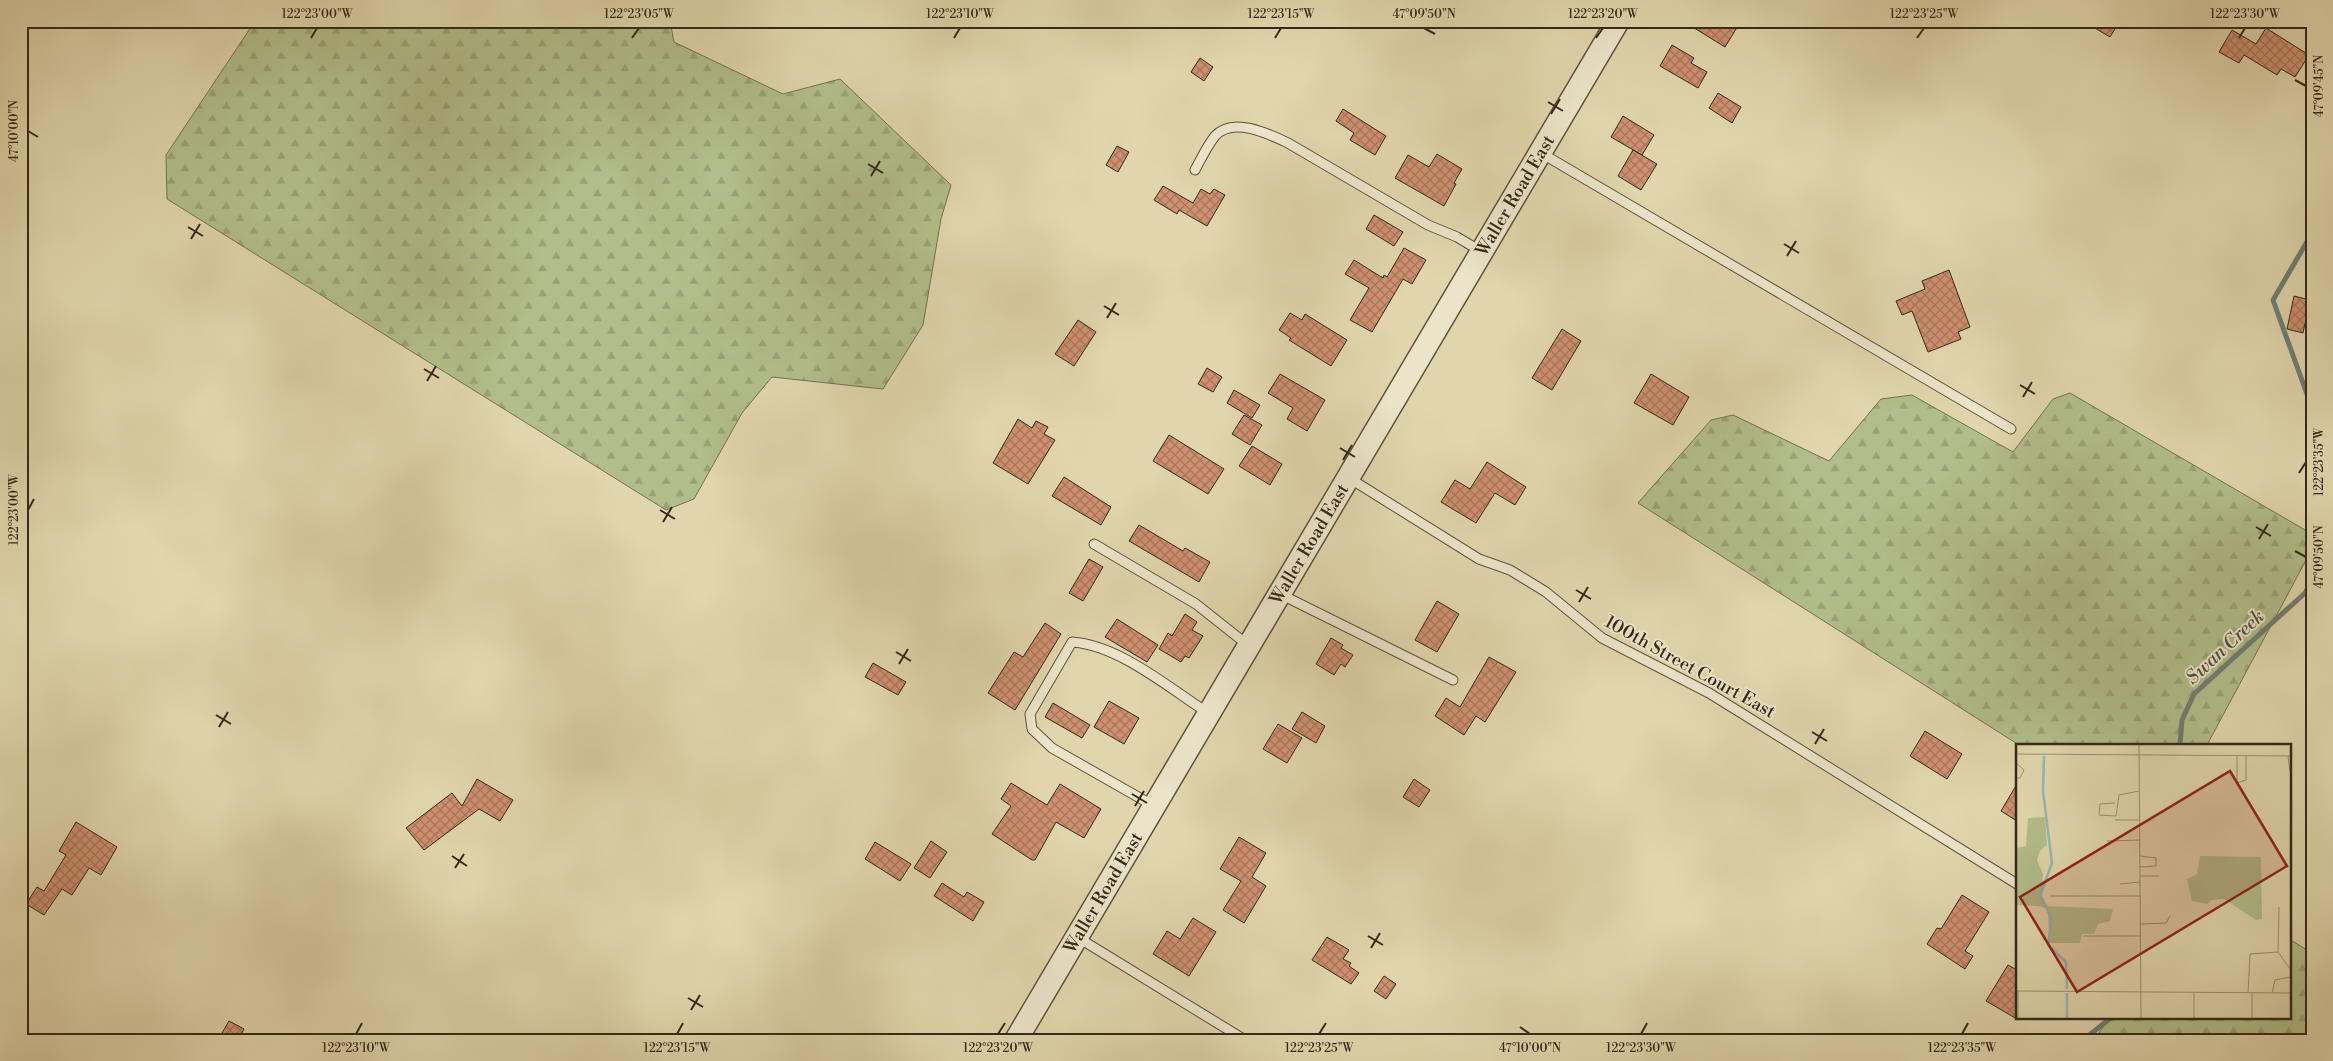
<svg xmlns="http://www.w3.org/2000/svg" width="2333" height="1061" viewBox="0 0 2333 1061" font-family="'Libre Bodoni',serif">
<style>
.forest{fill:url(#forest-firs);stroke:#737352}
.lines{fill:none;stroke-linecap:round;stroke-linejoin:round}
.stream{stroke:#6f7e75;stroke-width:5}
.building{fill:url(#building-cross-hatch);stroke:#352919}
.service-casing{stroke:#60543e;stroke-width:11}
.tertiary-casing{stroke:#60543e;stroke-width:25}
.service{stroke:#ebe4c9;stroke-width:9}
.tertiary{stroke:#ebe4c9;stroke-width:22}
.ticks{fill:none;stroke:#352919;stroke-width:2}
.labels{text-anchor:middle;dominant-baseline:central;stroke-width:4;stroke-linejoin:round;paint-order:stroke}
.street-label{font-size:18px;fill:#352919;stroke:#ebe4c9}
.water-label{font-size:19px;font-style:italic;fill:#4d4c3f;stroke:#ebe4c9}
.inset-river{fill:none;stroke:#96b7b2;stroke-width:2.5}
.inset-road{fill:none;stroke:#9c9071;stroke-width:1}
.view{fill:#8f2418;fill-opacity:0.15;stroke:#8f2418;stroke-width:2.5}
.inset-edge{fill:none;stroke:#352919;stroke-width:2.5}
.neatline{fill:none;stroke:#352919;stroke-width:2}
.ticks-label{font-size:12px;text-anchor:middle;fill:#352919}
</style>
<defs>
<pattern id="forest-firs" width="22" height="20" patternUnits="userSpaceOnUse" patternTransform="scale(1.25)"><rect width="22" height="20" fill="#b1bd8a"/><path d="M5 1l3.5 6h-7zM16 11l3.5 6h-7z" fill="#99a276"/></pattern>
<pattern id="building-cross-hatch" width="8" height="8" patternUnits="userSpaceOnUse" patternTransform="scale(1.25)"><rect width="8" height="8" fill="#ce9070"/><path d="M0 0l8 8M0 8l8-8" fill="none" stroke="#a8765b"/></pattern>
</defs>
<rect width="100%" height="100%" fill="#e0d5ac"/>
<filter id="stains"><feTurbulence type="fractalNoise" baseFrequency=".004" numOctaves="4"/><feColorMatrix values="0 0 0 0 .2 0 0 0 0 .09 0 0 0 0 .02 0 0 0 .5 -.17"/></filter>
<radialGradient id="worn" r=".72"><stop offset=".6" stop-color="#630" stop-opacity="0"/><stop offset="1" stop-color="#630" stop-opacity=".3"/></radialGradient>
<g class="forest">
<polygon points="255,21 670,21 674,42 783,94 840,79 951,185 941,219 923,325 883,389 772,377 742,413 694,499 666,510 167,199 166,155"/>
<polygon points="2070,393 2312,534 2312,549 2207,745 2019,745 1638,503 1711,420 1733,415 1829,461 1881,399 1912,395 2013,452 2053,399"/>
<polygon points="2289,939 2312,953 2312,1040 2094,1040 2110,1017 2289,1017"/>
</g>
<g class="lines">
<g class="stream">
<polyline points="2312,233 2273,300 2312,408"/>
<polyline points="2180,745 2182,720 2194,694 2305,593 2312,581"/>
<polyline points="2083,1040 2112,1017"/>
</g>
</g>
<g class="building">
<polygon points="1683,21 1741,21 1725,47"/>
<polygon points="2083,21 2120,21 2110,37"/>
<polygon points="2266,28 2309,55 2295,77 2281,69 2277,75 2244,55 2239,63 2219,52 2232,30 2256,44"/>
<polygon points="1672,45 1694,58 1691,63 1707,72 1698,88 1660,66"/>
<polygon points="1200,58 1213,67 1204,81 1191,72"/>
<polygon points="1718,93 1741,107 1732,123 1709,108"/>
<polygon points="1343,109 1386,136 1375,155 1350,140 1354,133 1336,121"/>
<polygon points="1623,116 1654,135 1642,155 1611,137"/>
<polygon points="1117,146 1129,152 1118,172 1106,165"/>
<polygon points="1633,150 1657,164 1641,190 1618,176"/>
<polygon points="1437,154 1462,169 1454,183 1456,184 1444,206 1395,178 1408,155 1429,167"/>
<polygon points="1163,186 1193,203 1201,189 1210,194 1214,189 1225,195 1207,226 1179,210 1177,214 1154,200"/>
<polygon points="1374,215 1403,232 1394,246 1366,229"/>
<polygon points="1404,248 1426,260 1412,284 1403,279 1372,332 1350,320 1369,288 1345,274 1354,260 1383,278 1384,275 1387,277"/>
<polygon points="1949,270 1970,327 1958,332 1961,339 1928,352 1912,311 1902,315 1896,301 1925,289 1922,281"/>
<polygon points="2294,296 2310,300 2303,333 2287,329"/>
<polygon points="1290,313 1302,320 1305,314 1347,340 1331,366 1289,340 1291,338 1279,330"/>
<polygon points="1078,320 1096,332 1074,366 1055,354"/>
<polygon points="1562,329 1581,341 1552,390 1532,378"/>
<polygon points="1207,368 1222,377 1213,392 1198,384"/>
<polygon points="1280,374 1325,400 1307,431 1287,419 1293,408 1268,393"/>
<polygon points="1651,374 1689,397 1673,425 1634,403"/>
<polygon points="1234,390 1260,405 1252,418 1227,403"/>
<polygon points="1244,415 1262,425 1250,445 1232,434"/>
<polygon points="1018,419 1032,428 1036,421 1048,427 1044,434 1055,440 1028,484 993,463"/>
<polygon points="1169,435 1224,469 1208,494 1153,461"/>
<polygon points="1252,446 1282,464 1270,485 1239,466"/>
<polygon points="1487,462 1526,487 1515,505 1495,493 1476,523 1441,502 1455,480 1470,489"/>
<polygon points="1064,477 1111,507 1101,525 1052,496"/>
<polygon points="1139,525 1183,551 1185,548 1210,562 1199,582 1129,541"/>
<polygon points="1089,559 1103,567 1083,601 1069,593"/>
<polygon points="1437,601 1459,614 1437,652 1415,640"/>
<polygon points="1185,614 1197,622 1192,630 1203,636 1189,658 1185,656 1181,662 1159,649 1168,633 1172,636"/>
<polygon points="1117,619 1158,645 1147,662 1105,637"/>
<polygon points="1045,623 1061,634 1015,710 988,693 1014,652 1023,657"/>
<polygon points="1331,638 1343,645 1341,648 1353,655 1345,667 1341,664 1334,675 1316,664"/>
<polygon points="1489,657 1516,672 1485,722 1476,716 1464,735 1435,716 1446,698 1460,707"/>
<polygon points="873,663 906,682 898,695 865,677"/>
<polygon points="1109,701 1139,718 1124,744 1094,727"/>
<polygon points="1053,703 1090,725 1082,738 1045,717"/>
<polygon points="1302,712 1325,726 1316,743 1292,729"/>
<polygon points="1278,724 1302,738 1287,763 1263,749"/>
<polygon points="1925,731 1962,754 1947,779 1910,756"/>
<polygon points="477,779 513,800 500,821 479,809 424,850 406,828 452,793 462,806"/>
<polygon points="1414,779 1430,790 1419,807 1403,797"/>
<polygon points="1011,783 1047,805 1060,784 1101,809 1084,838 1056,822 1035,860 1032,860 992,834 1011,806 1001,799"/>
<polygon points="2017,784 2017,821 2001,811"/>
<polygon points="76,822 117,847 101,875 89,868 72,895 62,889 44,915 26,904 37,887 44,891 66,855 59,851"/>
<polygon points="1239,837 1266,853 1252,877 1266,886 1244,923 1223,910 1241,881 1220,869"/>
<polygon points="931,841 947,852 930,878 914,868"/>
<polygon points="875,842 911,864 900,881 865,859"/>
<polygon points="942,883 964,897 967,892 984,902 973,921 934,896"/>
<polygon points="1962,895 1989,912 1965,951 1973,956 1965,969 1927,944 1937,928 1941,929"/>
<polygon points="1193,918 1216,932 1189,976 1153,954 1167,931 1180,939"/>
<polygon points="1327,937 1349,950 1343,959 1351,963 1349,966 1359,973 1351,984 1312,960"/>
<polygon points="2008,965 2017,970 2017,1019 1986,1001"/>
<polygon points="1384,976 1396,984 1386,999 1374,991"/>
<polygon points="229,1021 244,1029 238,1040 218,1040"/>
</g>
<g class="lines">
<g class="service-casing">
<g id="service">
<polyline points="1541,153 2011,429"/>
<path d="M1195 170C1201 159 1207 146 1215 136 1233 116 1269 134 1288 143L1428 225 1457 237 1482 252"/>
<polyline points="1349,478 1479,559 1510,570 1546,592 1602,638 1709,693 2017,884"/>
<polyline points="1094,544 1196,604 1249,646"/>
<polyline points="1280,594 1453,680"/>
<path d="M1154 806 1052 748 1032 729 1030 714 1072 642C1119 645 1169 688 1208 713"/>
<polyline points="1077,937 1245,1040"/>
</g>
</g>
<g class="tertiary-casing">
<g id="tertiary">
<path id="s1" d="M1016 1040 1618 21"/>
</g>
</g>
<use href="#service" class="service"/>
<use href="#tertiary" class="tertiary"/>
</g>
<path class="ticks" d="M1424 28 1435 34M311 38 317 28M632 38 639 28M954 38 960 28M1275 38 1281 28M1596 38 1603 28M1917 38 1924 28M2239 38 2245 28M2295 80 2306 86M1548 102 1563 111M1551 114 1560 99M28 131 38 137M868 164 883 173M871 176 880 161M188 227 203 236M191 239 200 224M1784 244 1799 253M1787 256 1796 241M1104 306 1119 315M1107 318 1116 303M424 369 439 378M427 381 436 366M2020 385 2035 394M2023 397 2032 382M1340 448 1355 457M1343 460 1352 445M2299 473 2306 462M28 510 34 499M660 510 675 519M663 522 672 507M2256 527 2271 536M2259 539 2268 524M2295 551 2306 557M1576 590 1591 599M1579 602 1588 587M896 652 911 661M899 664 908 649M216 715 231 724M219 727 228 712M1812 732 1827 741M1815 744 1824 729M1132 794 1147 803M1135 806 1144 791M452 856 467 866M455 868 464 854M1368 936 1383 945M1371 948 1380 933M688 998 703 1007M691 1010 700 995M1520 1027 1530 1034M356 1034 362 1023M677 1034 683 1023M998 1034 1005 1023M1319 1034 1326 1023M1641 1034 1647 1023M1962 1034 1968 1023"/>
<g class="labels">
<g class="street-label">
<text stroke="none"><textPath href="#s1" startOffset="981">Waller Road East</textPath></text>
<text stroke="none"><textPath href="#s1" startOffset="576">Waller Road East</textPath></text>
<text transform="translate(1690 667) rotate(29)">100th Street Court East</text>
<text stroke="none"><textPath href="#s1" startOffset="171">Waller Road East</textPath></text>
</g>
<g class="water-label">
<text transform="translate(2225 647) rotate(-43)">Swan Creek</text>
</g>
</g>
<g transform="translate(2016 744)">
<rect width="275" height="275" fill="#e0d5ac"/>
<path d="M29 73 31 101 24 107 21 116 27 130 26 152 32 162 97 165 94 177 82 180 78 190H66L64 199H33L32 165 22 162 0 161V104L10 102 12 74ZM184 112 245 113 246 175 240 176 208 155 196 156 191 160 176 157 171 135 181 130Z" fill="#b1bd8a"/>
<path class="inset-river" d="M28 12 27 47 36 119 24 152 36 175 32 201 50 218 51 245M51 249V275"/>
<path class="inset-road" d="M123 0 125 275M0 10 275 12M221 12V39L230 36V12M272 12 274 27M0 34H4L8 26 0 19M99 59 84 60 83 71 100 72 103 51 123 47M99 76H123M91 97 124 96M124 112 140 114V122L124 123M124 132H143M104 140 124 138M34 152H124M124 180 150 179 154 172M67 192H124M262 208 275 226M0 247 275 249M2 247V275M178 249V275M232 249 234 210 262 208 263 163M236 249V275M256 249 259 236 275 233"/>
<path class="view" d="M214 27 271 122 61 248 4 153Z"/>
<rect width="275" height="275" class="inset-edge"/>
</g>
<rect width="2333" height="1061" fill="none" stroke="#e0d5ac" stroke-width="55"/>
<rect x="28" y="28" width="2278" height="1006" class="neatline"/>
<g class="ticks-label">
<text x="317" y="18">122°23'00"W</text>
<text x="639" y="18">122°23'05"W</text>
<text x="960" y="18">122°23'10"W</text>
<text x="1281" y="18">122°23'15"W</text>
<text x="1424" y="18">47°09'50"N</text>
<text x="1603" y="18">122°23'20"W</text>
<text x="1924" y="18">122°23'25"W</text>
<text x="2245" y="18">122°23'30"W</text>
<text transform="translate(2319 86) rotate(-90)" y="4">47°09'45"N</text>
<text transform="translate(14 131) rotate(-90)" y="4">47°10'00"N</text>
<text transform="translate(2319 462) rotate(-90)" y="4">122°23'35"W</text>
<text transform="translate(14 510) rotate(-90)" y="4">122°23'00"W</text>
<text transform="translate(2319 557) rotate(-90)" y="4">47°09'50"N</text>
<text x="356" y="1052">122°23'10"W</text>
<text x="677" y="1052">122°23'15"W</text>
<text x="998" y="1052">122°23'20"W</text>
<text x="1319" y="1052">122°23'25"W</text>
<text x="1530" y="1052">47°10'00"N</text>
<text x="1641" y="1052">122°23'30"W</text>
<text x="1962" y="1052">122°23'35"W</text>
</g>
<rect width="100%" height="100%" filter="url(#stains)"/>
<rect width="100%" height="100%" fill="url(#worn)"/>
</svg>
